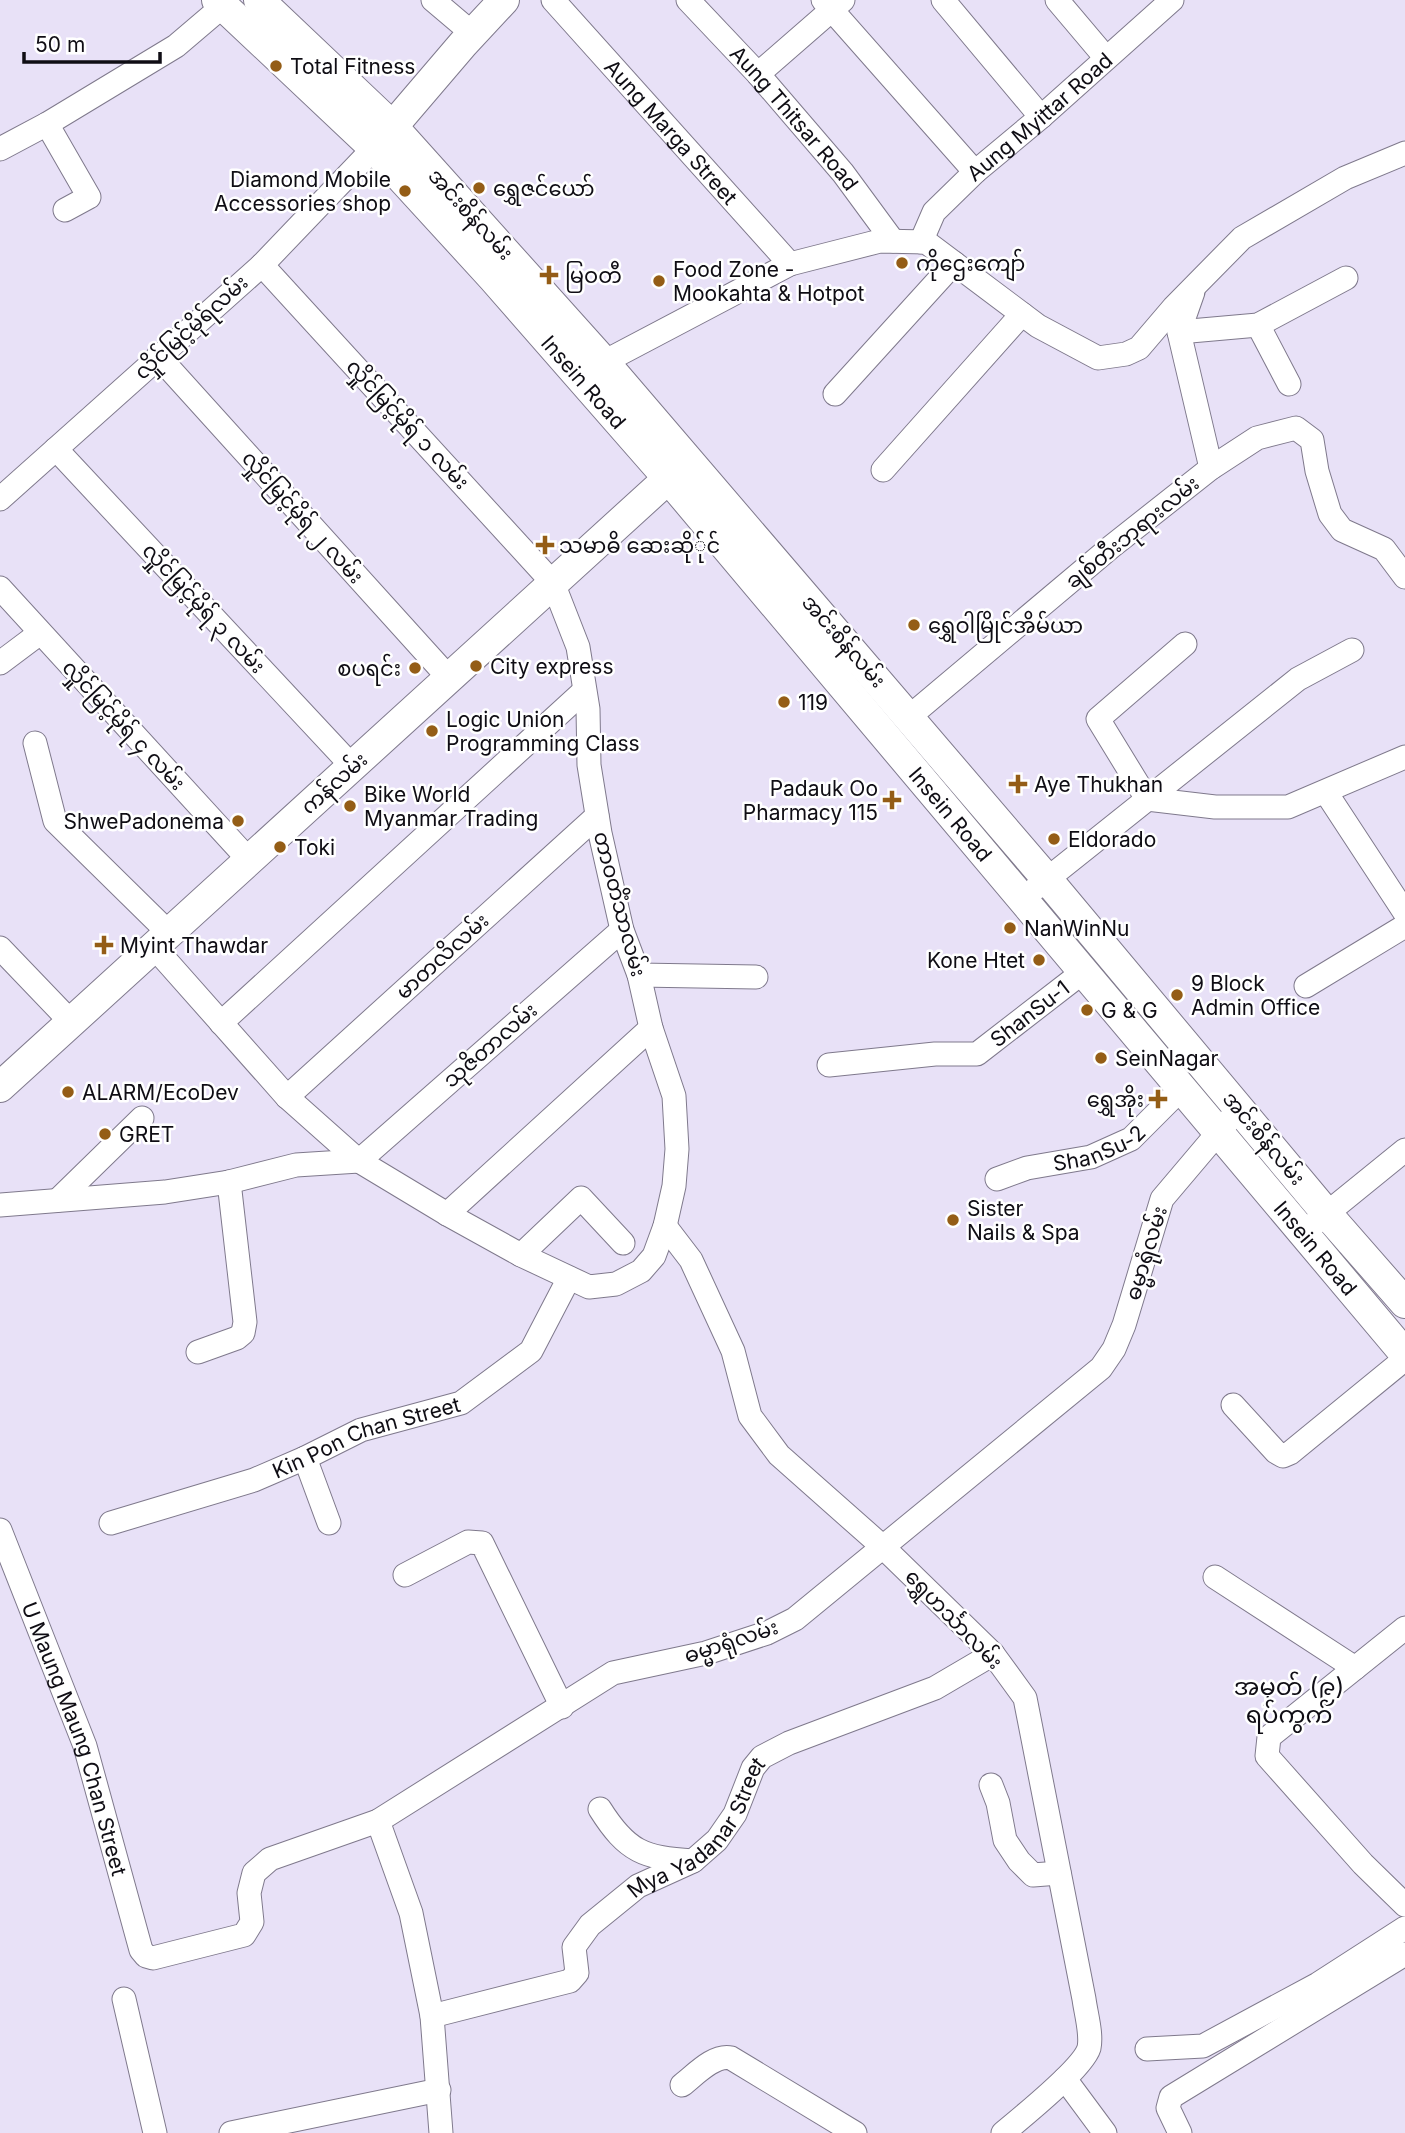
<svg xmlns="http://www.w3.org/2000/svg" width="1405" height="2133" viewBox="0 0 1405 2133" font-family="Inter,'Noto Sans Myanmar',sans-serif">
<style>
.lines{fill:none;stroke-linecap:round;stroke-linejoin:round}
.minor-casing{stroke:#7f798c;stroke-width:25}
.major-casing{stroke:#7f798c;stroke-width:32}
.minor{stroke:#fff;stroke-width:23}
.major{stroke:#fff;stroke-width:30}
.poi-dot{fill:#945d16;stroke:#fff;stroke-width:2.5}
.labels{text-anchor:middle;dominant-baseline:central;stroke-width:5;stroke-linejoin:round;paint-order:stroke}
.poi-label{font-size:21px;fill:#0f0d14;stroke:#fff;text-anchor:start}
.street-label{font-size:21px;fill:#0f0d14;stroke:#fff}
.quarter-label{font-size:24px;fill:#0f0d14;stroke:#fff}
</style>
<rect width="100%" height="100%" fill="#e8e1f7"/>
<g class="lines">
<g class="minor-casing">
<g id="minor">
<polyline points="433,0 472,33"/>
<path id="s1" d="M553 0 790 264"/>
<path id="s2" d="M688 0 758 74 843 173 893 241"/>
<polyline points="823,0 975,172"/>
<polyline points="943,0 1041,117"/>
<polyline points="1057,0 1106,58"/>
<polyline points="758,74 843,0"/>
<polyline points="47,124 89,197 65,210"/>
<polyline points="0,149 47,124 176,46 223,6"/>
<path id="s3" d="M921 242 934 212 975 172 1041 117 1172 0"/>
<polyline points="1193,292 1179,332 1211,468"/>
<polyline points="1258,325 1289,384"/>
<polyline points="1179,332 1258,325 1346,278"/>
<polyline points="158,356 449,678"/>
<polyline points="594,371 604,362 790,264 880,241 926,242 1038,326 1098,358 1126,354 1139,348 1174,307 1242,238 1345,178 1405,153"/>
<polyline points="835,394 954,263"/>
<polyline points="56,449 352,766"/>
<polyline points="883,470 1022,314"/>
<polyline points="0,499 262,265 374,148"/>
<polyline points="0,588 249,860"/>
<polyline points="1185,644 1098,719 1147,799 1215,807 1288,807 1405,757"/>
<polyline points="0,663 40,633"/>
<polyline points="909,717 1111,547 1211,468 1257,438 1296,428 1312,440 1317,471 1330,514 1342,530 1384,549 1405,577"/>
<polyline points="35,743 55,821 169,933"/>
<polyline points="1328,792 1329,797 1405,913"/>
<polyline points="1036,888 1298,679 1352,650"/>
<polyline points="154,947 287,1097 359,1161 447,1214 521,1255 589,1287 616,1284 641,1271 654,1256 665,1226 674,1186 677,1149 674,1096 651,1028 639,975 622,930 600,833 589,765 588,709 578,647 553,583 262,265"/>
<polyline points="0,948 71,1022"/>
<polyline points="639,975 756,977"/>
<polyline points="1306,986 1405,926"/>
<polyline points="221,1023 584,691"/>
<path id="s4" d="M829 1065 935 1054H977L1083 972"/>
<polyline points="287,1097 597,816"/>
<path id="s5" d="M997 1179 1027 1168 1091 1157 1131 1139 1182 1088"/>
<polyline points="58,1200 142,1118"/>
<polyline points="0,1205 165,1192 229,1182 296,1165 359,1161 622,930"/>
<polyline points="447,1214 651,1028"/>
<polyline points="1315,1223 1405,1150"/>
<path d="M665 1226 691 1260 733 1351 750 1416 779 1455 884 1548 993 1654 1025 1698 1084 1999C1086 2014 1092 2034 1089 2048 1083 2068 1021 2118 1003 2133"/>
<polyline points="521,1255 581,1198 623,1243"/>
<polyline points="198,1352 237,1338 243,1333 245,1322 229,1182"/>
<polyline points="1233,1405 1276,1452 1283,1456 1290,1453 1405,1359"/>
<polyline points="305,1458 329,1523"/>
<path id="s6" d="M111 1523 254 1480 305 1458 361 1430 461 1403 531 1351 569 1278"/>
<path id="s7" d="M0 1530 85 1746 141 1950 146 1956 153 1958 244 1935 252 1922 249 1893 254 1873 270 1859 378 1821 613 1673 706 1653 767 1633 795 1619 1101 1368 1114 1349 1124 1325 1162 1199 1228 1121"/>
<polyline points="405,1575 468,1542 482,1543 562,1707"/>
<polyline points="1215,1577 1355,1668"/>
<polyline points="1405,1628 1269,1737 1267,1756 1363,1864 1405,1905"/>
<polyline points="991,1785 998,1803 1005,1840 1019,1861 1033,1875 1059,1873"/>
<path d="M600 1809C627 1852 644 1858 693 1861"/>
<polyline points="378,1821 411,1913 432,2016 441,2133"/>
<polyline points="124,1999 155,2133"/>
<path id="s8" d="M432 2016 570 1981 577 1973 574 1947 590 1925 638 1886 693 1861 717 1840 735 1814 753 1768 762 1757 789 1743 935 1688 993 1654"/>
<polyline points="1147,2049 1203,2046 1318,1984 1405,1928"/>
<polyline points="1065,2079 1105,2133"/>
<path d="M682 2085C695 2075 714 2054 731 2058L855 2133"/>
<polyline points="231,2133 439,2090"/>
<polyline points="1180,2133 1168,2108 1171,2097 1405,1954"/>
</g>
</g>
<g class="major-casing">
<g id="major">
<path id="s9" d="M217 0 374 148 493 278 668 478 1405 1354"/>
<polyline points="259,0 393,127 604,362 1046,878 1327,1214 1405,1303"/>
<polyline points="381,140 463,44 504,0"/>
<polyline points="0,1087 683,465"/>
</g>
</g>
<use href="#minor" class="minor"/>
<use href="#major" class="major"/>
</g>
<g class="poi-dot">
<circle cx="276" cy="66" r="7"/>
<circle cx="479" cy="188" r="7"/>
<circle cx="405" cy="191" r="7"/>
<circle cx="902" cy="263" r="7"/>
<path d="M545.5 264.5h7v7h7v7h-7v7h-7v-7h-7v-7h7z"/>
<circle cx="659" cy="281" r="7"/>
<path d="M541.5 534.5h7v7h7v7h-7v7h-7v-7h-7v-7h7z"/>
<circle cx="914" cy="625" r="7"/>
<circle cx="476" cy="666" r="7"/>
<circle cx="415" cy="668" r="7"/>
<circle cx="784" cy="702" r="7"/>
<circle cx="432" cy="731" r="7"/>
<path d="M1014.5 773.5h7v7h7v7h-7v7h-7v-7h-7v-7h7z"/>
<path d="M888.5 789.5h7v7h7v7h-7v7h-7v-7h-7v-7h7z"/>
<circle cx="350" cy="806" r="7"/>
<circle cx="238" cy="821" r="7"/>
<circle cx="1054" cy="839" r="7"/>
<circle cx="280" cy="847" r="7"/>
<circle cx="1010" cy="928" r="7"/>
<path d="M100.5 934.5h7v7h7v7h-7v7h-7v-7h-7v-7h7z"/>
<circle cx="1039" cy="960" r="7"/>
<circle cx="1177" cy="995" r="7"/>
<circle cx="1087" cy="1010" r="7"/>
<circle cx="1101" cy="1058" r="7"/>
<circle cx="68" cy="1092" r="7"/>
<path d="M1154.5 1088.5h7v7h7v7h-7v7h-7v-7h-7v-7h7z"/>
<circle cx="105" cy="1134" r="7"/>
<circle cx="953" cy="1220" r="7"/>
</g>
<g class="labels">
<g class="poi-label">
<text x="290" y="66">Total Fitness</text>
<text x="391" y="179" text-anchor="end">Diamond Mobile<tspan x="391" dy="24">Accessories shop</tspan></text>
<text x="493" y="188">ရွှေဇင်ယော်</text>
<text x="916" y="263">ကိုဌေးကျော်</text>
<text x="673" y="269">Food Zone -<tspan x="673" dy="24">Mookahta &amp; Hotpot</tspan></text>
<text x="565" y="275">မြဝတီ</text>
<text x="559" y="545">သမာဓိ ဆေးဆို်ုင်</text>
<text x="928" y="625">ရွှေဝါမြိုင်အိမ်ယာ</text>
<text x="490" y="666">City express</text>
<text x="401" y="668" text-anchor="end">စပရင်း</text>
<text x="798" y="702">119</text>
<text x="446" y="719">Logic Union<tspan x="446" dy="24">Programming Class</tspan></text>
<text x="1034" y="784">Aye Thukhan</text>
<text x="878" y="788" text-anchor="end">Padauk Oo<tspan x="878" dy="24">Pharmacy 115</tspan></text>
<text x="364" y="794">Bike World<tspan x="364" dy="24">Myanmar Trading</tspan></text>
<text x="224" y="821" text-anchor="end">ShwePadonema</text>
<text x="1068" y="839">Eldorado</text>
<text x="294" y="847">Toki</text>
<text x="1024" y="928">NanWinNu</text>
<text x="120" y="945">Myint Thawdar</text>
<text x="1025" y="960" text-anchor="end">Kone Htet</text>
<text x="1191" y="983">9 Block<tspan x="1191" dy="24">Admin Office</tspan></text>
<text x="1101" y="1010">G &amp; G</text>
<text x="1115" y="1058">SeinNagar</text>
<text x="82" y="1092">ALARM/EcoDev</text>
<text x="1144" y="1099" text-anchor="end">ရွှေအိုး</text>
<text x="119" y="1134">GRET</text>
<text x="967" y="1208">Sister<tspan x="967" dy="24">Nails &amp; Spa</tspan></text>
</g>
<g class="street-label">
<text stroke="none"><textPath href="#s3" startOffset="175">Aung Myittar Road</textPath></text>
<text stroke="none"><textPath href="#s2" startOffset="159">Aung Thitsar Road</textPath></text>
<text stroke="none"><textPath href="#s1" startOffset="177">Aung Marga Street</textPath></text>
<text transform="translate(471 214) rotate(48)">အင်းစိန်လမ်း</text>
<text transform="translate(191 327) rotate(-42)">လှိုင်မြင့်မိုရ်လမ်း</text>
<text stroke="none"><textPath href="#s9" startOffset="530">Insein Road</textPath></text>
<text transform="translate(408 424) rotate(47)">လှိုင်မြင့်မိုရ် ၁ လမ်း</text>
<text transform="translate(303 517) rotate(48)">လှိုင်မြင့်မိုရ် ၂ လမ်း</text>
<text transform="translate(1132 532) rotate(-39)">ချစ်တီးဘုရားလမ်း</text>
<text transform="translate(204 608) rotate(47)">လှိုင်မြင့်မိုရ် ၃ လမ်း</text>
<text transform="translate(844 641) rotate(49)">အင်းစိန်လမ်း</text>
<text transform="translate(124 725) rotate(47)">လှိုင်မြင့်မိုရ် ၄ လမ်း</text>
<text transform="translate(334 783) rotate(-42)">ကန်လမ်း</text>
<text stroke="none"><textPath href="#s9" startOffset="1097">Insein Road</textPath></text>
<text transform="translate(620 904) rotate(75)">တာဝတိံသာလမ်း</text>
<text transform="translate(442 956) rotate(-42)">မာတလိလမ်း</text>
<text stroke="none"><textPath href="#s4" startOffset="215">ShanSu-1</textPath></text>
<text transform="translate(490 1045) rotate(-41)">သုဇိတာလမ်း</text>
<text transform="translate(1264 1138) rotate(50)">အင်းစိန်လမ်း</text>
<text stroke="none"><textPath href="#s5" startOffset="107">ShanSu-2</textPath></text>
<text stroke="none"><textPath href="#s9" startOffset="1664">Insein Road</textPath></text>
<text transform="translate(1146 1253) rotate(-73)">ဓမ္မာရုံလမ်း</text>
<text stroke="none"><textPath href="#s6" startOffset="270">Kin Pon Chan Street</textPath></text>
<text transform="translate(954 1619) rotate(46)">ရွှေဟင်္သာလမ်း</text>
<text transform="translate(731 1641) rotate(-18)">ဓမ္မာရုံလမ်း</text>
<text stroke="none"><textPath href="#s7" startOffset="222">U Maung Maung Chan Street</textPath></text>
<text stroke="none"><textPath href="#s8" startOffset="355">Mya Yadanar Street</textPath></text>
</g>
<g class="quarter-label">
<text x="1289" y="1686">အမှတ် (၉)<tspan x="1289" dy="28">ရပ်ကွက်</tspan></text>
</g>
</g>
<path d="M24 52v10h136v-10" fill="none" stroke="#0f0d14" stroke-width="3.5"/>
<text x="35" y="52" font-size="21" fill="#0f0d14" stroke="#ffffff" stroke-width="5" paint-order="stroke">50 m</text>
</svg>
